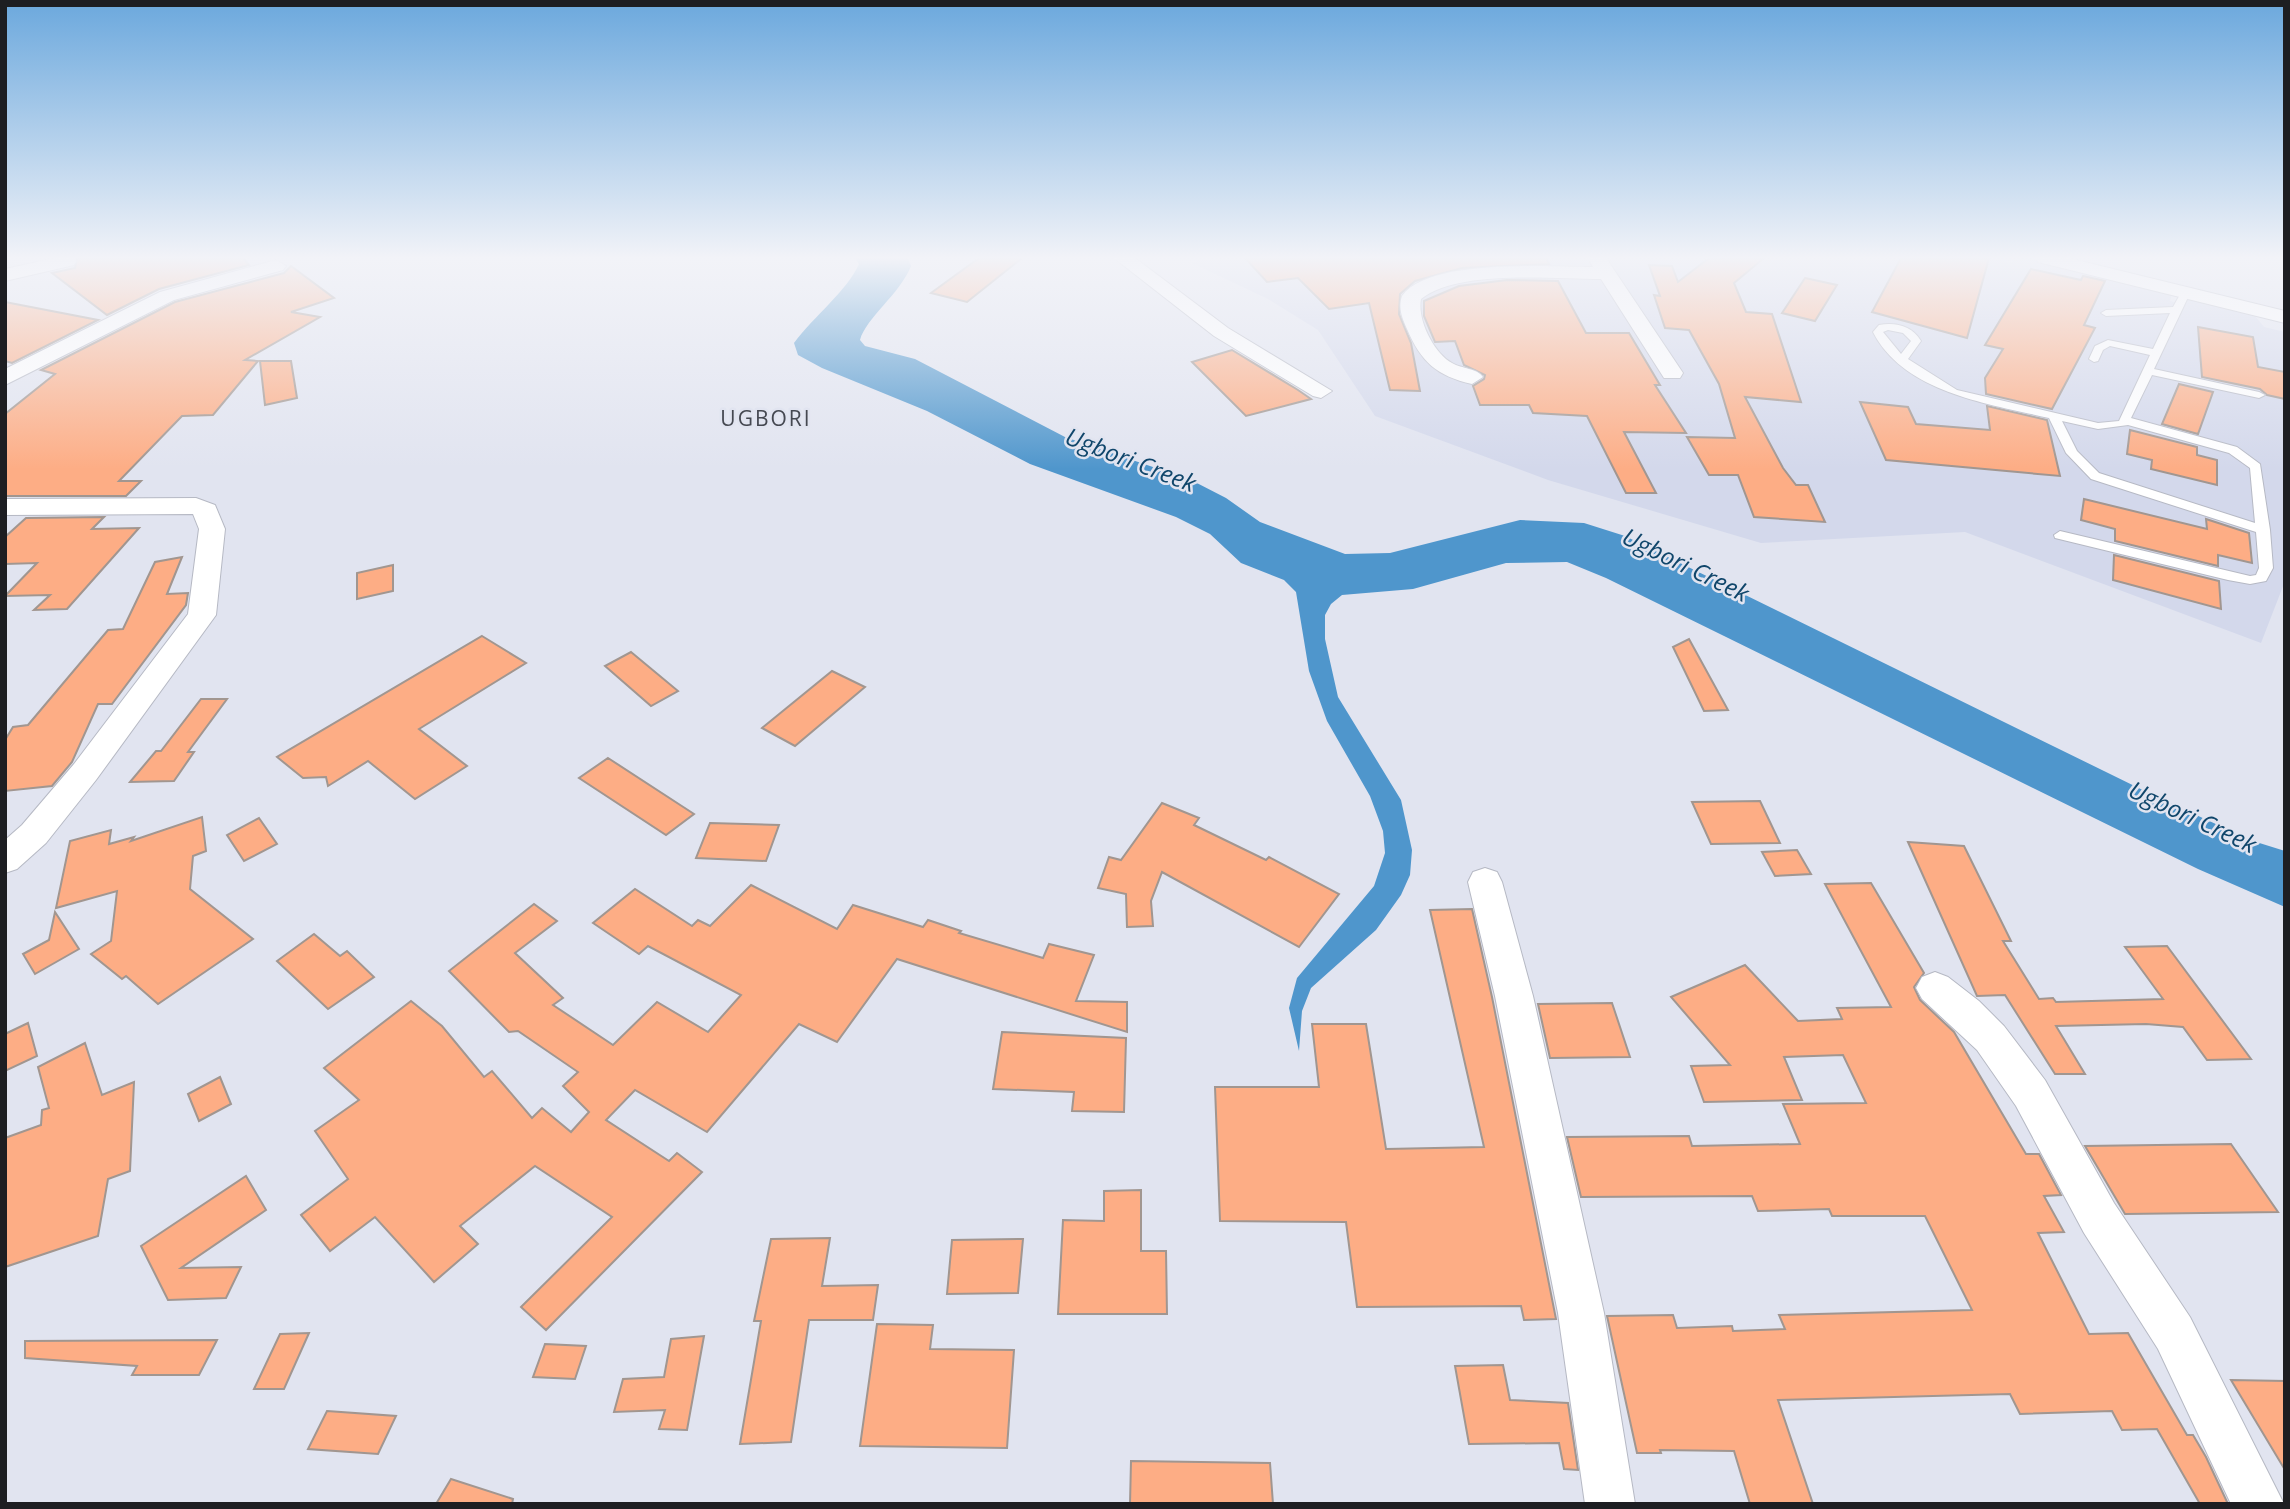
<svg xmlns="http://www.w3.org/2000/svg" width="2290" height="1509" viewBox="0 0 2290 1509" font-family="'Open Sans',sans-serif">
<style>
.built{fill:#d3d8eb}
.water{fill:#4f96cc}
.building{fill:#fdad85;stroke:#a19690;stroke-width:2}
.lines{fill:none;stroke-linecap:round;stroke-linejoin:round}
.lane-casing{stroke:#b6b9c4;stroke-width:2}
.street-casing{stroke:#b6b9c4;stroke-width:2}
.lane{fill:#fff;fill-rule:evenodd}
.street{fill:#fff;fill-rule:evenodd}
.labels{text-anchor:middle;dominant-baseline:central;stroke-width:5;stroke-linejoin:round;paint-order:stroke}
.far-quarter-label{font-size:21px;letter-spacing:2px;fill:#454851;stroke:#e1e4f0}
.water-label{font-size:24px;font-style:italic;fill:#10466b;stroke:#e1e4f0}
</style>
<rect width="100%" height="100%" fill="#e1e4f0"/>
<polygon class="built" points="1207,258 1989,258 2012,263 2015,258 2029,258 2172,294 2170,301 2185,305 2188,299 2255,316 2264,327 2285,332 2285,581 2261,643 1965,532 1761,543 1548,480 1375,416 1318,330 1268,299 1192,263"/>
<path class="water" d="M855 258H908L911 266C900 294 866 318 860 340L865 346 915 359 1065 437 1191 480 1226 498 1260 522 1345 554 1390 553 1520 520 1584 523 1625 536 2159 798 2253 841 2285 851V907L2198 869 1606 578 1567 562 1506 563 1413 589 1342 595 1331 604 1325 615V639L1338 697 1401 800 1412 850 1410 875 1401 895 1376 930 1311 988 1302 1011 1299 1051 1289 1008 1297 978 1374 886 1385 853 1383 831 1370 796 1327 721 1309 671 1296 592 1284 580 1241 563 1210 534 1176 517 1030 464 927 411 822 368 798 355 794 343C814 316 847 291 859 264Z"/>
<g class="building">
<polygon points="77,258 243,258 249,265 159,289 107,315 52,273 75,268"/>
<polygon points="979,258 1022,258 967,302 931,293"/>
<polygon points="1245,258 1546,258 1549,264 1462,268 1415,281 1400,294 1399,314 1411,343 1420,391 1390,390 1369,303 1329,309 1298,278 1267,282"/>
<polygon points="1709,258 1764,258 1734,283 1746,312 1772,314 1801,402 1745,397 1783,468 1796,485 1808,485 1825,522 1754,517 1738,475 1709,475 1687,437 1735,438 1719,384 1689,330 1665,328 1654,295 1660,296 1649,265 1672,266 1678,282"/>
<polygon points="1901,258 1989,258 1967,338 1872,312"/>
<polygon points="291,266 334,298 291,312 320,317 245,360 258,361 213,415 182,416 119,481 141,481 126,496 5,496 5,414 55,374 41,370 175,302 284,273"/>
<polygon points="2031,269 2081,280 2083,276 2105,281 2084,325 2095,328 2052,409 1986,394 1985,378 2003,349 1985,345"/>
<polygon points="1805,278 1837,285 1815,321 1782,313"/>
<polygon points="1507,280 1558,281 1586,333 1629,333 1660,385 1655,385 1686,433 1624,432 1656,493 1626,493 1587,416 1533,413 1529,405 1480,405 1473,386 1484,379 1485,375 1464,365 1455,341 1435,342 1424,316 1424,301 1459,286"/>
<polygon points="5,302 98,320 12,363 5,361"/>
<polygon points="2198,327 2253,337 2258,367 2285,372 2285,399 2267,395 2260,389 2202,377"/>
<polygon points="1232,350 1298,390 1311,399 1246,416 1192,362"/>
<polygon points="260,361 291,361 297,398 265,405"/>
<polygon points="2179,384 2213,392 2198,434 2162,424"/>
<polygon points="1860,402 1908,407 1916,424 1990,430 1987,406 2047,420 2060,476 1886,460"/>
<polygon points="2130,430 2197,447 2197,455 2217,460 2217,485 2151,469 2152,460 2127,454"/>
<polygon points="2084,499 2207,529 2206,519 2249,533 2252,563 2218,555 2218,566 2115,541 2115,529 2081,520"/>
<polygon points="104,517 92,529 139,528 67,609 34,610 50,595 5,596 37,563 5,564 5,537 26,518"/>
<polygon points="2114,555 2219,581 2221,609 2113,580"/>
<polygon points="182,557 167,594 188,593 186,605 112,704 98,704 72,762 52,786 5,791 5,740 13,727 28,725 108,630 123,629 155,562"/>
<polygon points="393,565 393,591 357,599 357,573"/>
<polygon points="482,636 526,663 419,729 467,766 415,799 368,761 328,786 326,777 303,778 277,757"/>
<polygon points="1689,639 1728,710 1704,711 1673,647"/>
<polygon points="631,652 678,691 651,706 605,666"/>
<polygon points="832,671 865,687 795,746 762,728"/>
<polygon points="201,699 227,699 188,752 194,752 174,781 130,782 156,751 161,751"/>
<polygon points="608,758 694,814 666,835 579,778"/>
<polygon points="1760,801 1780,843 1711,844 1692,802"/>
<polygon points="1162,803 1199,818 1194,825 1266,860 1269,857 1339,894 1299,947 1162,872 1151,901 1153,926 1127,927 1126,894 1098,888 1109,857 1121,860"/>
<polygon points="202,817 206,851 193,856 190,889 253,939 158,1004 126,976 122,979 91,954 111,941 117,891 56,908 70,841 111,830 109,844 134,837 131,841"/>
<polygon points="259,818 277,844 244,861 227,835"/>
<polygon points="710,823 779,825 766,861 696,858"/>
<polygon points="1908,842 1964,846 2011,941 2003,941 2039,999 2053,998 2056,1002 2163,999 2125,947 2167,946 2251,1059 2207,1060 2183,1027 2146,1024 2056,1026 2085,1074 2055,1074 2005,995 1977,996"/>
<polygon points="1797,850 1811,874 1775,876 1762,852"/>
<polygon points="1871,883 1924,973 1914,987 1920,1000 1954,1032 2026,1154 2039,1154 2061,1195 2044,1196 2064,1232 2038,1233 2089,1334 2128,1333 2187,1435 2193,1435 2206,1457 2228,1504 2200,1504 2157,1429 2122,1430 2112,1411 2020,1414 2010,1394 1778,1400 1813,1504 1750,1504 1734,1451 1660,1450 1661,1453 1637,1453 1607,1316 1673,1315 1677,1328 1732,1326 1733,1331 1785,1329 1779,1315 1972,1310 1925,1216 1832,1216 1829,1209 1758,1211 1752,1196 1581,1197 1567,1137 1689,1136 1692,1146 1800,1144 1783,1104 1866,1103 1843,1055 1784,1057 1802,1100 1704,1102 1691,1066 1730,1065 1671,997 1745,965 1798,1021 1842,1019 1837,1008 1891,1007 1825,884"/>
<polygon points="751,885 837,929 853,905 923,927 928,920 961,931 959,933 1043,958 1049,944 1094,955 1076,1001 1127,1002 1127,1032 897,959 837,1042 799,1024 707,1132 635,1090 606,1120 669,1161 677,1153 702,1172 546,1330 521,1307 612,1217 535,1166 460,1226 478,1244 434,1282 375,1217 330,1251 301,1215 348,1179 315,1131 359,1100 324,1068 411,1001 442,1026 484,1077 492,1071 532,1118 542,1108 571,1132 589,1112 563,1086 578,1072 518,1031 509,1032 449,971 534,904 557,921 515,953 563,998 553,1005 613,1045 657,1002 708,1032 741,995 648,946 639,954 593,923 635,889 692,926 698,920 710,926"/>
<polygon points="1472,909 1492,997 1556,1319 1524,1320 1521,1306 1357,1307 1346,1222 1220,1221 1215,1087 1319,1087 1312,1024 1366,1024 1386,1149 1484,1147 1430,910"/>
<polygon points="55,912 79,949 35,974 23,954 49,940"/>
<polygon points="314,934 340,956 347,951 374,977 328,1009 277,961"/>
<polygon points="1612,1003 1630,1057 1550,1058 1538,1004"/>
<polygon points="28,1023 37,1056 5,1071 5,1034"/>
<polygon points="1002,1032 1126,1038 1124,1112 1072,1111 1074,1092 993,1089"/>
<polygon points="85,1043 102,1095 134,1082 130,1171 108,1179 98,1236 5,1267 5,1138 41,1125 42,1110 49,1108 38,1067"/>
<polygon points="220,1077 231,1104 199,1121 188,1094"/>
<polygon points="2231,1144 2278,1212 2125,1214 2085,1146"/>
<polygon points="246,1176 266,1210 181,1268 241,1267 226,1298 168,1300 141,1246"/>
<polygon points="1141,1190 1141,1251 1166,1251 1167,1314 1058,1314 1063,1220 1104,1221 1104,1191"/>
<polygon points="830,1238 822,1286 878,1285 873,1320 809,1320 791,1442 740,1444 761,1321 754,1321 771,1239"/>
<polygon points="1023,1239 1018,1293 947,1294 952,1240"/>
<polygon points="877,1324 933,1325 930,1349 1014,1350 1007,1448 860,1446"/>
<polygon points="309,1333 284,1389 254,1389 280,1334"/>
<polygon points="704,1336 687,1430 659,1429 665,1410 614,1412 623,1379 664,1377 671,1339"/>
<polygon points="217,1340 199,1375 132,1375 137,1366 25,1358 25,1341"/>
<polygon points="545,1344 586,1346 575,1379 533,1377"/>
<polygon points="1503,1365 1510,1400 1568,1403 1578,1470 1564,1469 1559,1443 1469,1444 1455,1366"/>
<polygon points="2231,1380 2285,1381 2285,1470"/>
<polygon points="327,1411 396,1416 378,1454 308,1449"/>
<polygon points="1131,1461 1270,1463 1273,1504 1130,1504"/>
<polygon points="451,1479 513,1499 512,1504 436,1504"/>
</g>
<g class="lines">
<g class="lane-casing">
<path id="lane" d="M2182 291 2190 293 2154 369 2259 392 2265 395 2259 398 2152 375 2131 418 2237 447 2260 464 2270 530 2273 568 2266 581 2250 584 2228 580 2055 538 2054 535 2060 531 2250 576 2256 575 2259 568 2256 532 2091 479 2066 453 2049 418C1990 404 1904 393 1873 332L1879 325C1896 322 1912 326 1921 341L1908 359 1957 390 2098 423 2119 421 2150 355 2110 346 2103 350 2098 361 2094 362 2089 359 2095 346 2108 340 2153 349 2170 313 2106 316 2101 313 2106 310 2173 307ZM1888 330 1903 333 1911 341 1901 354 1883 332ZM2062 421 2098 429 2128 425 2229 453 2250 468 2255 523 2099 473 2077 451Z"/>
</g>
<g class="street-casing">
<g id="street">
<polygon points="55,258 74,258 76,261 74,265 5,281 5,269"/>
<polygon points="1114,258 1135,258 1228,328 1332,391 1321,398 1313,396 1214,336"/>
<path d="M1588 258H1606L1683 373 1680 378H1664L1601 279C1554 279 1458 269 1421 299 1417 320 1434 353 1452 363 1462 369 1477 368 1483 377L1472 384C1437 376 1421 362 1407 329 1402 318 1398 308 1402 296 1429 258 1550 267 1593 267Z"/>
<polygon points="2036,258 2068,258 2285,311 2285,323 2038,262"/>
<polygon points="276,260 286,266 283,270 174,300 5,385 5,369 160,292"/>
<polygon points="196,498 215,505 225,529 216,615 96,780 46,843 17,869 5,873 5,840 22,825 74,764 188,614 199,529 193,514 5,515 5,499"/>
<polygon points="1485,868 1497,872 1502,882 1533,996 1604,1313 1635,1504 1585,1504 1558,1313 1495,996 1468,882 1473,872"/>
<polygon points="1935,972 1948,977 1979,1001 2004,1026 2045,1080 2114,1203 2190,1317 2284,1504 2231,1504 2158,1349 2084,1233 2016,1106 1977,1050 1922,999 1916,988 1922,977"/>
</g>
</g>
<use href="#lane" class="lane"/>
<use href="#street" class="street"/>
</g>
<linearGradient id="sky" x2="0" y2="1"><stop stop-color="#6ba8dd"/><stop offset="0.55" stop-color="#f2f3f8"/><stop offset="1" stop-color="#f2f3f8" stop-opacity="0"/></linearGradient>
<rect width="2290" height="469" fill="url(#sky)"/>
<g class="labels">
<g class="far-quarter-label">
<text x="766" y="418">UGBORI</text>
</g>
<g class="water-label">
<text transform="translate(1131 459) rotate(21)">Ugbori Creek</text>
<text transform="translate(1686 564) rotate(26)">Ugbori Creek</text>
<text transform="translate(2193 816) rotate(25)">Ugbori Creek</text>
</g>
</g>
<rect width="2290" height="1509" fill="none" stroke="#1d1e22" stroke-width="14"/>
</svg>
